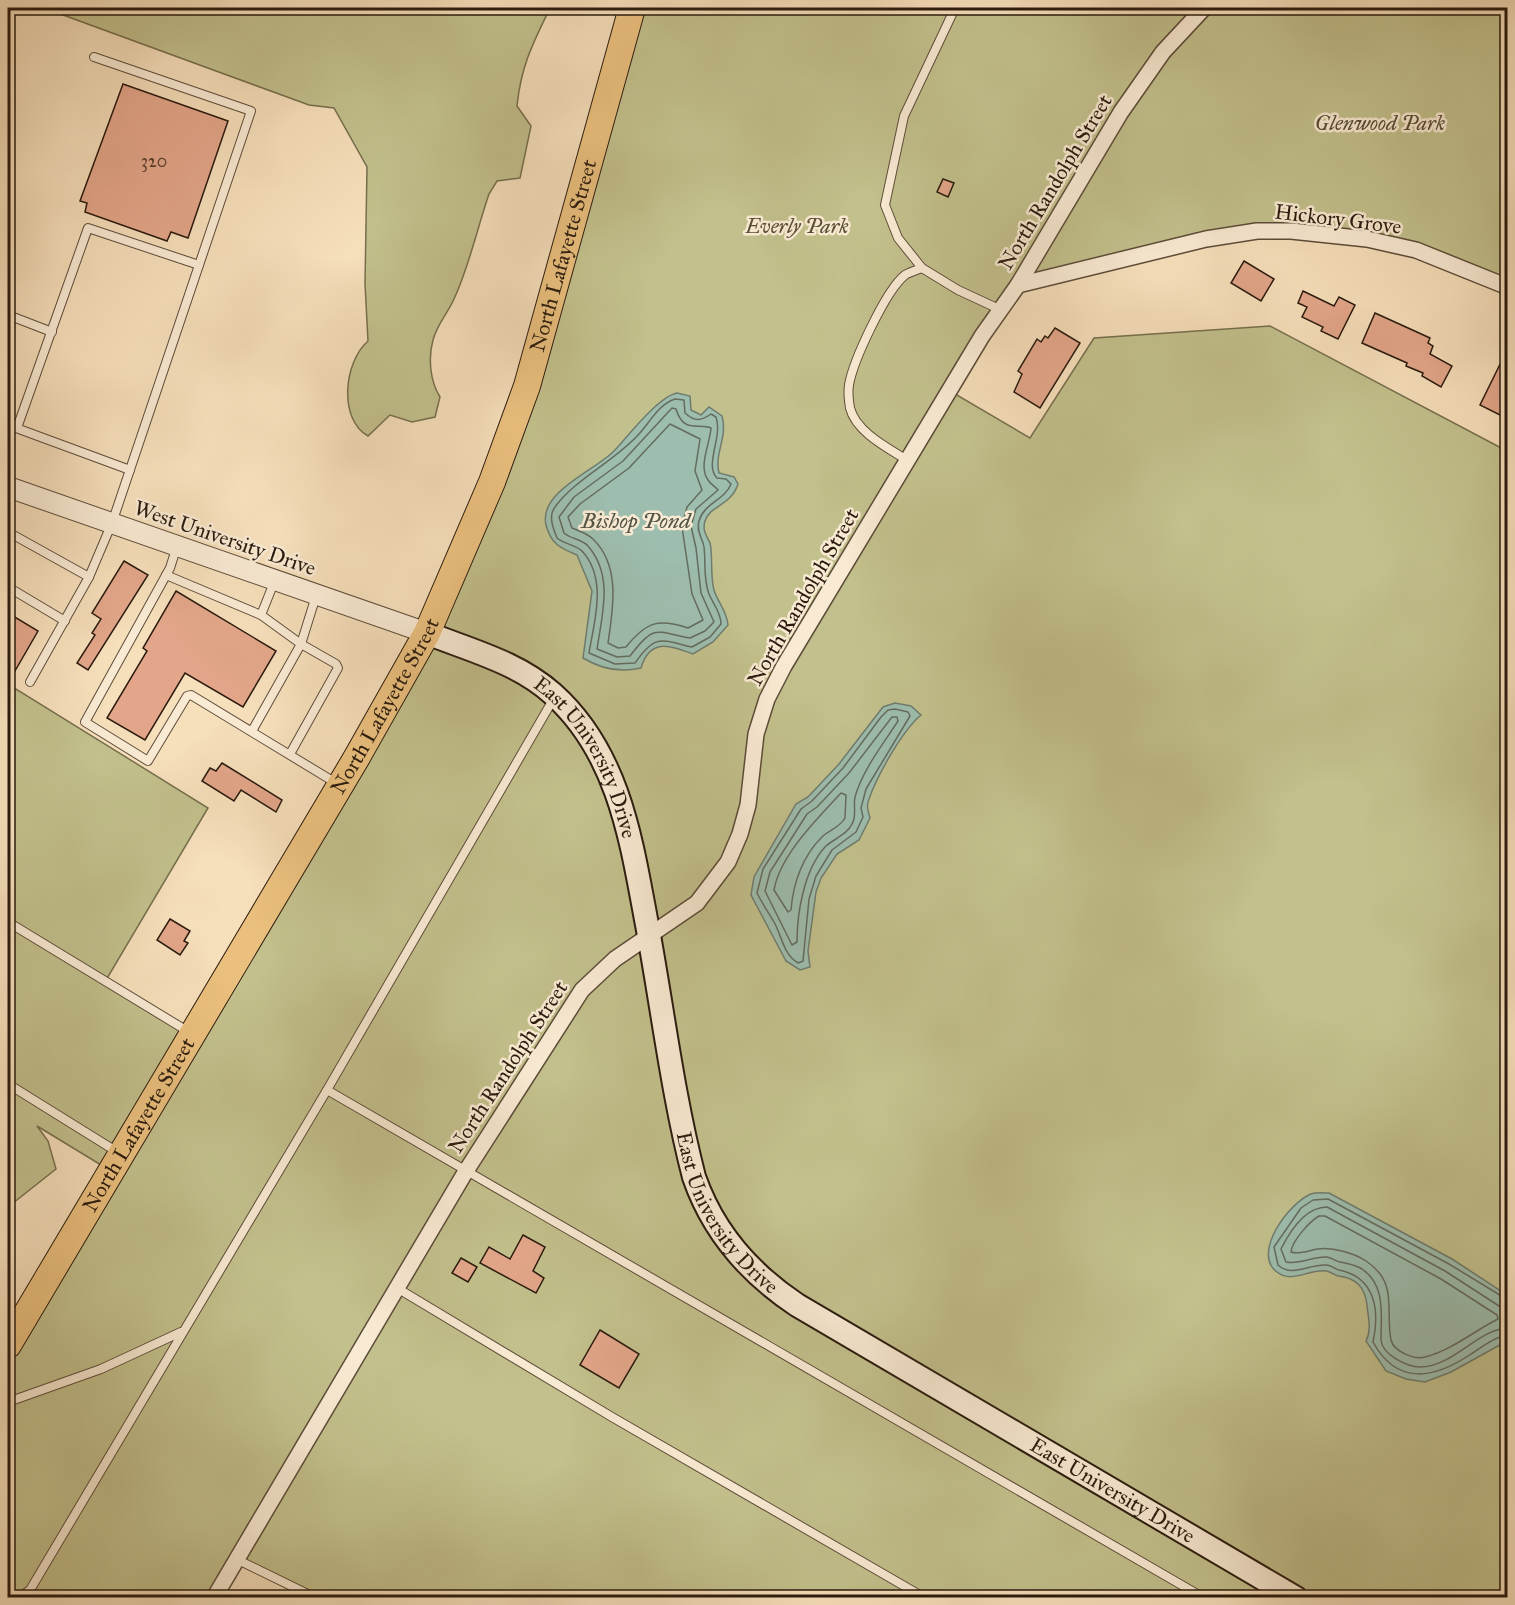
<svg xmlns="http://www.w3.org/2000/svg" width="1515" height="1605" viewBox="0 0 1515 1605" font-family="'IM FELL Great Primer',serif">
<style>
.green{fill:#c2c08c;stroke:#766e4d;stroke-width:1.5}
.water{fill:#9dbdae;stroke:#6f7c6e;stroke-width:1.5}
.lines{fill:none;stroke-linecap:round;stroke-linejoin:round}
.shore{stroke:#646c5e;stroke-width:1.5}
.building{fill:#e3a68a;stroke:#2a1b0e;stroke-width:1.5}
.service-casing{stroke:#5d4c39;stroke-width:10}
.minor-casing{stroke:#5d4c39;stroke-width:18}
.tertiary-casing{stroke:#5d4c39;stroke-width:22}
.secondary-casing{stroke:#2a1b0e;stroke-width:26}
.trunk-casing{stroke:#2a1b0e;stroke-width:28}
.service{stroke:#f9ead3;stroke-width:8}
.minor{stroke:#f9ead3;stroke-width:15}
.tertiary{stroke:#f9ead3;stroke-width:20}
.secondary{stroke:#f9ead3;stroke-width:22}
.trunk{stroke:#ebc07e;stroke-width:26}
.labels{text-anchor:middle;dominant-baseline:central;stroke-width:5;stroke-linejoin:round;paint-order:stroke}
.number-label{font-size:18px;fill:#583e2d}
.park-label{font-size:21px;font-style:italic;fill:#584d34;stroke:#f9ead3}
.street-label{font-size:21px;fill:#2a1b0e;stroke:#f9ead3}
.water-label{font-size:22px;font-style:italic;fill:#525446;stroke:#f9ead3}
</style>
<rect width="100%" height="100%" fill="#f6dfbb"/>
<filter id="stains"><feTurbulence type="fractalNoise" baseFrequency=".00333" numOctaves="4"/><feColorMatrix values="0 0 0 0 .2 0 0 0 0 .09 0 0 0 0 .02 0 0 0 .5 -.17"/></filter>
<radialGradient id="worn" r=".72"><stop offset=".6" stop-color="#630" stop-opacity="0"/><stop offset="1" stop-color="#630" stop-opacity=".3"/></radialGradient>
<g class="green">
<path d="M44 8H550C533 43 521 66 517 106L531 126 520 178 497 181 489 194C477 229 469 267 454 299 448 313 437 324 433 340 428 358 430 381 440 397L435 417 412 422 390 415 368 436C338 419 344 362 368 341L365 284 367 167 334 108 309 105Z"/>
<polygon points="633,8 1507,8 1507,287 1416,250 1257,231 1018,285 950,391 1030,438 1094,338 1270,326 1507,451 1507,1597 316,1598 236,1559 214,1597 8,1597 8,1345 111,1171 37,1126 48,1141 56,1169 8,1207 8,684 208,808 106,980 193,1034 463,554"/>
</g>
<g class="water">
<path d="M677 393 690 396 691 410 701 415 709 407 722 416C728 438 714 453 719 473L734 477 738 484C731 506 710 505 705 521 702 531 707 536 710 543 713 554 710 576 714 590 718 603 727 611 728 625L713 642 693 654C671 646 650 637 641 668 620 673 601 669 583 658L592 591 577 555C560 548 551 544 546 525 538 492 596 470 614 451 629 435 658 397 677 393Z"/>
<path d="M895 703 911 706 921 715C902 731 877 776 869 799 866 806 868 811 870 818L859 840 837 854 821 878 816 892 808 951 810 967 800 970 786 961 751 895 754 877 796 804 808 797 839 764 883 707Z"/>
<path d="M1329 1193 1452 1259 1504 1293 1507 1296V1341L1451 1372 1425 1382 1406 1379 1386 1371 1366 1341C1372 1329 1368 1317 1367 1305 1365 1287 1356 1278 1338 1276 1334 1275 1330 1271 1326 1271 1308 1269 1292 1284 1277 1272 1251 1253 1290 1202 1311 1194 1316 1192 1324 1193 1329 1193Z"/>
</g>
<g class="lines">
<g class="shore">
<path d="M675 399 684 400 685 413C695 422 701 421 711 414L716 417C723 437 704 465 717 478L726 479 731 484C725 500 704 503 699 521 696 532 703 539 704 547 706 563 703 579 709 594 713 604 721 612 721 624L710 637 692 647C661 640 656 633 635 663L615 664 589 653C594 622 608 579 582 551 576 545 564 544 557 538 553 528 548 516 555 507 574 480 615 461 639 434 650 422 659 404 675 399Z"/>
<path d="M672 408 676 409C684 435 699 422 711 428 710 444 698 466 708 480 711 485 715 486 718 490L696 509 691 526 696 548 701 593 714 622 705 631 690 638C656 632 655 623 630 656L617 657 597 649C602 615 614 576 588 546 582 539 571 539 564 533L559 517 574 497 623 461Z"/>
<path d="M670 424 700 439 695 471 702 490 687 507 682 527 692 594 703 620 688 628C658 618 646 622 626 647L618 648 608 643C613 609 621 566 593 539 587 533 579 531 572 528L568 517 580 504 629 468Z"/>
<path d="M895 709 908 712 910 716 866 789 861 808 863 817 856 832 832 850 816 876 809 899 803 961 798 963C783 954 782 936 774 922 768 912 762 903 757 893L763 869 801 809 812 801 843 768 881 717 888 710Z"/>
<path d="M892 717H897L898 721C883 744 862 771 855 797 853 806 857 816 852 824 847 835 833 839 825 847 804 870 797 913 797 942L792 945 765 891 770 872 807 814 817 807 849 773Z"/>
<path d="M841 793 846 795 845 818C840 827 830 830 823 836 803 855 793 883 791 910L788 912 774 890C780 855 818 818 841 793Z"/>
<path d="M1319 1216H1325L1441 1279 1497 1315 1498 1319C1474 1331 1452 1350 1425 1357 1415 1360 1394 1352 1391 1340 1385 1310 1399 1283 1366 1261 1354 1253 1333 1247 1318 1249 1310 1250 1299 1255 1291 1252 1292 1241 1309 1222 1319 1216Z"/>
<path d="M1508 1300 1449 1264 1328 1199 1313 1200 1301 1208 1274 1247 1278 1265C1292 1278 1309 1264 1326 1265 1331 1265 1335 1269 1339 1270 1375 1277 1380 1310 1373 1342 1397 1386 1434 1379 1471 1354 1482 1347 1494 1337 1508 1335"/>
<path d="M1508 1307 1499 1306 1445 1271 1327 1207C1305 1207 1290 1231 1281 1249L1286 1262C1300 1265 1313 1256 1327 1257 1332 1258 1336 1261 1340 1262 1348 1264 1354 1264 1362 1269 1386 1285 1381 1315 1381 1340 1382 1355 1408 1367 1420 1367 1453 1367 1478 1329 1508 1328"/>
</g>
</g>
<g class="building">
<polygon points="123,84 228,121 188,238 171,232 167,241 85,212 87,203 80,201"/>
<polygon points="943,179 954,183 948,197 937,192"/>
<polygon points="1244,261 1274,279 1261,301 1231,283"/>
<polygon points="1303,291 1334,306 1339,297 1355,305 1338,339 1321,331 1323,327 1302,317 1307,307 1298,303"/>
<polygon points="1375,313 1430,338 1428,343 1433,346 1430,354 1452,366 1441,387 1422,376 1423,373 1406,366 1407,363 1362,343"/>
<polygon points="1055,328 1080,343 1040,408 1014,392 1022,374 1018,371 1037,339 1041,342 1045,336 1048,338"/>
<polygon points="1508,348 1508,399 1500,415 1480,405"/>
<polygon points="124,561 148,575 88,670 77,663 95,635 92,633 101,619 92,613"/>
<polygon points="176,591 276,651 243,707 185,673 145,740 107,718 147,651 143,648"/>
<polygon points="8,613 38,631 8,683"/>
<polygon points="222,763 282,800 276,812 241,790 234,801 202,781 210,768 216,771"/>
<polygon points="170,919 190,931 184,941 188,943 180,955 157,940"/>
<polygon points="523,1235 545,1247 533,1271 544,1278 536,1293 480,1263 489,1247 510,1259"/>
<polygon points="461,1258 477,1267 468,1282 452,1273"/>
<polygon points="600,1330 639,1354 619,1388 580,1365"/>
</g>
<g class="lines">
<g class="service-casing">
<g id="service">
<polyline points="955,8 904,116 885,205 898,238 922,268 958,290 999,309"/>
<polyline points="8,315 52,332"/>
<polyline points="8,425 130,470"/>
<polyline points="17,428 88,228 199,265"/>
<path d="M907 460C888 448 856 432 850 408 849 402 848 391 849 385 853 361 886 290 905 275 910 272 917 270 922 268"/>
<polyline points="8,503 14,491"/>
<polyline points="8,532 89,577"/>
<polyline points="177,546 170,568 85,722 148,761 187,696 191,695 336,783"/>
<polyline points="166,575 261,615"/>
<polyline points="8,587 65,621"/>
<polyline points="30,682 89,577 112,523 251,111 94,57"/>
<polyline points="252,731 301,644 261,615 275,580"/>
<polyline points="290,754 338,668 336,664 301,644 316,596"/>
<polyline points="8,922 189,1032"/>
<polyline points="8,1084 119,1153"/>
<polyline points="327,1090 1204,1598"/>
<polyline points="397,1288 612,1417 925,1598"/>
<polyline points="8,1402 101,1369 181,1332"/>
<polyline points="236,1559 316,1598"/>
<polyline points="18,1598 30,1590 327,1090 554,698"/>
</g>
</g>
<g class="minor-casing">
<g id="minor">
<polyline points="1018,285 1206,239 1257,231 1291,231 1367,239 1416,250 1508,287"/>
<polyline points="214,1598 466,1171 582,990 615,959 697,903 728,862 740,834 748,805 756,734 767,699 784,666 982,336 1018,285 1121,112 1163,52 1204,8"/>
</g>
</g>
<g class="tertiary-casing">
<polyline id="tertiary" points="8,487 427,633"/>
</g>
<g class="secondary-casing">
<g id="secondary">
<path id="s1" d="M427 633C472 651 517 662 553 694 621 755 632 846 648 930 663 1012 673 1096 694 1177 713 1232 749 1273 797 1305L1296 1598"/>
</g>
</g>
<g class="trunk-casing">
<g id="trunk">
<path id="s2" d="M8 1345 357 757 427 633 492 482 527 386 632 8"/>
</g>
</g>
<use href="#service" class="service"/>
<use href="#minor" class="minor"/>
<use href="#tertiary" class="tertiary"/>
<use href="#secondary" class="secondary"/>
<use href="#trunk" class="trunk"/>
</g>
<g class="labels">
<g class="number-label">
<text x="154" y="161">320</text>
</g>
<g class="park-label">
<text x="1380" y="123">Glenwood Park</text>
<text x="797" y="226">Everly Park</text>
</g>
<g class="street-label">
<text transform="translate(1055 182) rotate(-59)">North Randolph Street</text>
<text transform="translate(1338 219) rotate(7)">Hickory Grove</text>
<text stroke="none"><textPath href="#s2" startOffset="1228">North Lafayette Street</textPath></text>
<text transform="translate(225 538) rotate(19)">West University Drive</text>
<text transform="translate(803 597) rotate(-60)">North Randolph Street</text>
<text stroke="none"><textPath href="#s2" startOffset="742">North Lafayette Street</textPath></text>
<text stroke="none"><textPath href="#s1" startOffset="213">East University Drive</textPath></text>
<text transform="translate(508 1067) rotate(-57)">North Randolph Street</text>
<text stroke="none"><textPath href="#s2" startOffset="256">North Lafayette Street</textPath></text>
<text stroke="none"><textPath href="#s1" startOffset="699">East University Drive</textPath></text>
<text stroke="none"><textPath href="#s1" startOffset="1185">East University Drive</textPath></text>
</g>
<g class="water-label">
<text x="636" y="520">Bishop Pond</text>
</g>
</g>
<rect width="1515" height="1605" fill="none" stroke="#f6dfbb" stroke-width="30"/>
<rect x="9" y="9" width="1497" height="1587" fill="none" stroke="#2a1b0e" stroke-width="3"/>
<rect x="15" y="15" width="1485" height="1575" fill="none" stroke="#2a1b0e" stroke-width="1.5"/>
<rect width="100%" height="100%" filter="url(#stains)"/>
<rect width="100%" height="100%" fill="url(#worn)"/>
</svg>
